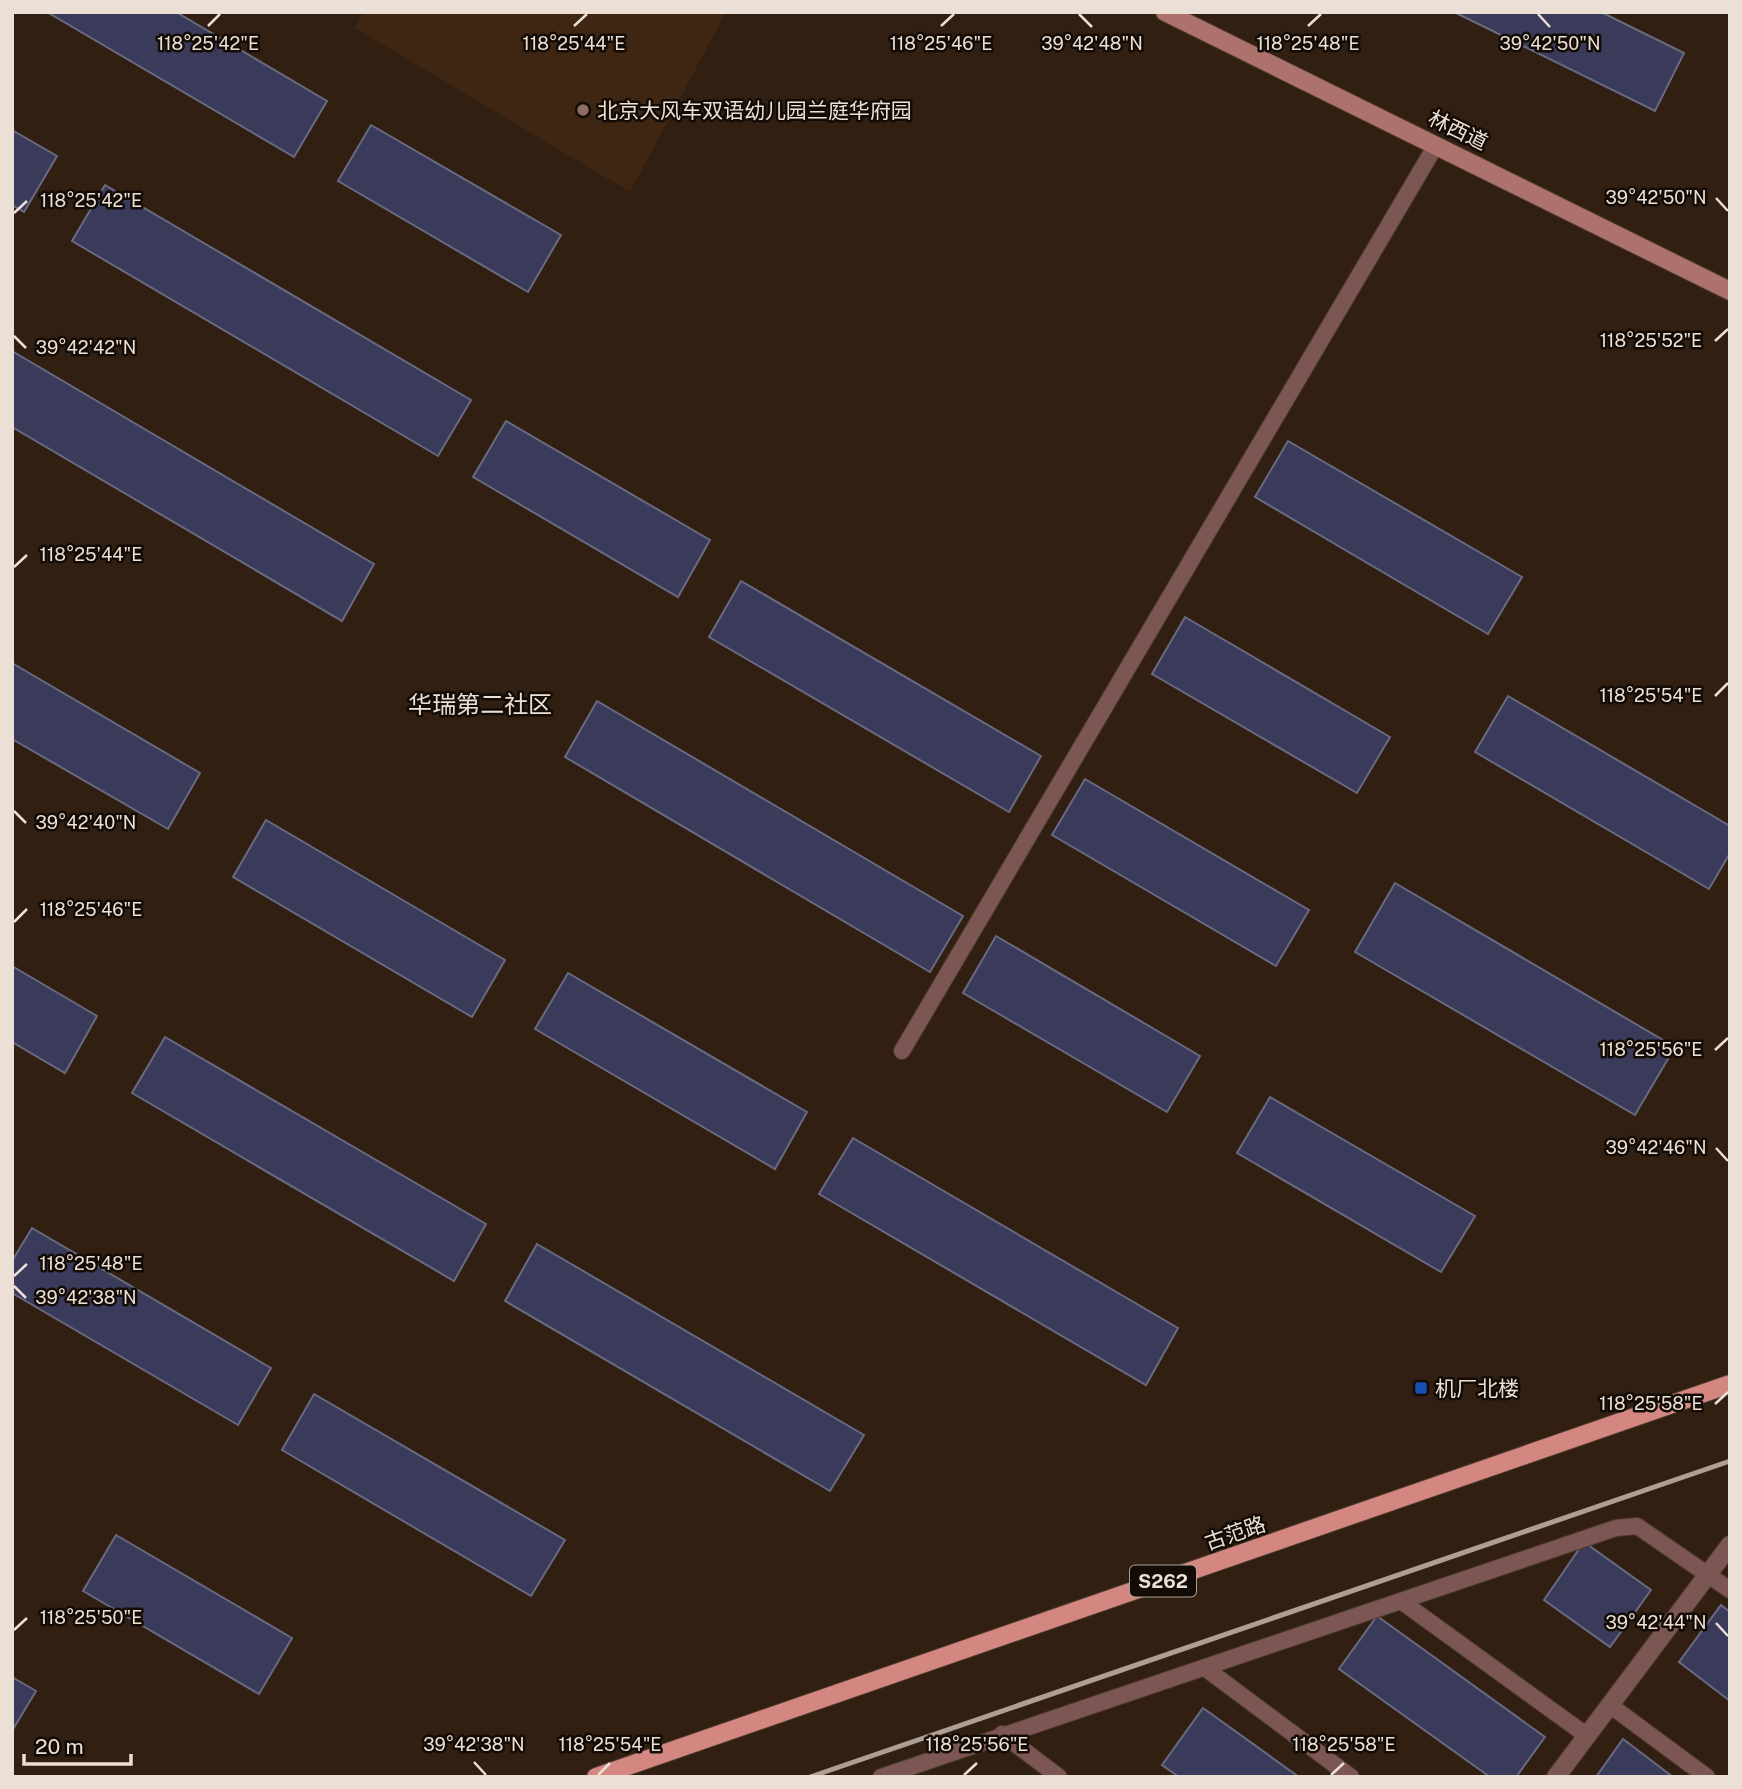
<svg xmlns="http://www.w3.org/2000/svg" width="1742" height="1789" viewBox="0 0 1742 1789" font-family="'Public Sans','Noto Sans SC',sans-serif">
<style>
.built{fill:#3e2613}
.building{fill:#3a3a5a;stroke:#696a82;stroke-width:2}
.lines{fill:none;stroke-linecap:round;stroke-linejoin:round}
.lane-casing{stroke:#4b3a2d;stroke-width:18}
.street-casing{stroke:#4b3a2d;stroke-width:20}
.secondary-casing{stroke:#4b3a2d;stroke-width:20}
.primary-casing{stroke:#4b3a2d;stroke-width:20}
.lane{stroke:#7c5652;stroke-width:16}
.street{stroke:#7c5652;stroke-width:18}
.secondary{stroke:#ae726c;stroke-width:18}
.primary{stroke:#d48780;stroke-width:18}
.rail{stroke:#ad9f94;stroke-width:5}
.ticks{fill:none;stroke:#ece0d6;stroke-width:2.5}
.education-dot{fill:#8d6e63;stroke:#130b05;stroke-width:2.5}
.transit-dot{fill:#1a4fb4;stroke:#130b05;stroke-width:2.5}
.labels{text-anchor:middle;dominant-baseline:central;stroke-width:5;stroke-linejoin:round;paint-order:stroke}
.shield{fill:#130b05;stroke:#aba097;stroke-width:2}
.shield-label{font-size:19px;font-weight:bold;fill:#ece0d6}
.poi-label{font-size:21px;fill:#ece0d6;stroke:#130b05;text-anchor:start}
.street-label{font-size:21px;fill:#ece0d6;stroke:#130b05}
.quarter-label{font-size:24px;fill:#ece0d6;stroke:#130b05}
.ticks-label{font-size:18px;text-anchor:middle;fill:#ece0d6;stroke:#130b05;stroke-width:5;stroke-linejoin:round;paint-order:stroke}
</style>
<rect width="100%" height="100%" fill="#311f11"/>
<polygon class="built" points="364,12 726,12 630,192 355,28"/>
<g class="building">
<polygon points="47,12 176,12 327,101 294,157"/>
<polygon points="1454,12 1601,12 1684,53 1655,111"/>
<polygon points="371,125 561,235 528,292 338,181"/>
<polygon points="12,130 57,156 24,212 12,205"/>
<polygon points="105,185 471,400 438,456 72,241"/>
<polygon points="12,351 374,564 342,621 12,427"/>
<polygon points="506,421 710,540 678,597 473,477"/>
<polygon points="1288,441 1522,577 1488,634 1255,497"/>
<polygon points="741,581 1041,756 1009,812 709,637"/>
<polygon points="1185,617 1390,737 1357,793 1152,674"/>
<polygon points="12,663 200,773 168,829 12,739"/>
<polygon points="1508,696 1730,826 1730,853 1709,889 1475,752"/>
<polygon points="597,701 963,916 930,972 565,757"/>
<polygon points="1085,779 1309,910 1276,966 1052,835"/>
<polygon points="266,820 505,960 472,1017 233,877"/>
<polygon points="1395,883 1675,1047 1635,1115 1355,952"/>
<polygon points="996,936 1200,1056 1167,1112 963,993"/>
<polygon points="12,966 97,1016 65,1073 12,1042"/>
<polygon points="568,973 807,1112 775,1169 535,1029"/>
<polygon points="165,1037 486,1224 454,1281 132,1093"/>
<polygon points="1270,1097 1475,1216 1441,1272 1237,1153"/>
<polygon points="853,1138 1178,1328 1146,1385 819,1194"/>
<polygon points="32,1228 271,1368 238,1425 12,1293 12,1261"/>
<polygon points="537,1244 864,1435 830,1491 505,1301"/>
<polygon points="314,1394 565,1540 531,1596 282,1450"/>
<polygon points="116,1535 292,1638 259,1694 83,1591"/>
<polygon points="1584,1542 1651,1590 1610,1647 1544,1600"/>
<polygon points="1721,1605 1730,1612 1730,1701 1679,1662"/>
<polygon points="1377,1616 1545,1737 1516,1777 1490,1777 1339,1669"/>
<polygon points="12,1677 36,1691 12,1731"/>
<polygon points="1203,1708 1299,1777 1179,1777 1162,1765"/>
<polygon points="1623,1739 1673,1777 1596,1777"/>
</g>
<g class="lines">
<g class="lane-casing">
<g id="lane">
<polyline points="902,1051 1436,145"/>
<polyline points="1401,1601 1586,1735"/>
<polyline points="1205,1668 1351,1777"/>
<polyline points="1611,1706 1707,1777"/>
<polyline points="1002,1734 1059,1777"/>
<polyline points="881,1777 1616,1528 1637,1526 1730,1590"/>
</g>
</g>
<g class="street-casing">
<polyline id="street" points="1556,1777 1730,1545"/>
</g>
<g class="secondary-casing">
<polyline id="secondary" points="1165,12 1730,291"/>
</g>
<g class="primary-casing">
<polyline id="primary" points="596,1777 1730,1384"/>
</g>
<use href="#lane" class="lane"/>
<use href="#street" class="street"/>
<use href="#secondary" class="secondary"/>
<use href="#primary" class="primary"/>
<polyline class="rail" points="810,1777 1730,1461"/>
</g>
<path class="ticks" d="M1079 14 1092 27M1538 14 1550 27M208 26 220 14M574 26 587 14M941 26 954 14M1308 26 1321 14M1716 198 1728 211M14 213 27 201M14 336 26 348M1715 341 1728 329M14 567 27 555M1715 696 1728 683M14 811 26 823M14 922 27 909M1715 1050 1728 1038M1716 1148 1728 1161M14 1276 27 1264M14 1286 26 1298M1715 1404 1728 1392M1716 1623 1728 1636M14 1630 27 1618M474 1762 486 1775M598 1775 610 1763M964 1775 977 1763M1331 1775 1344 1763"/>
<circle class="education-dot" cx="583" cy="110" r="7"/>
<rect class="transit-dot" x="1414" y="1381" width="14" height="14" rx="3.5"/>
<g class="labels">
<rect class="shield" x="1130" y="1565.5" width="66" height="31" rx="5"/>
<g class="shield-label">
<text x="1163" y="1581">S262</text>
</g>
<g class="poi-label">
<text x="597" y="110">北京大风车双语幼儿园兰庭华府园</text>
<text x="1435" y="1388">机厂北楼</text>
</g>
<g class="street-label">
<text transform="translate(1458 130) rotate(26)">林西道</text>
<text transform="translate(1235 1533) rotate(-19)">古范路</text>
</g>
<g class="quarter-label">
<text x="480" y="704">华瑞第二社区</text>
</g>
</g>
<g class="ticks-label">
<text x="208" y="50">118°25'42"E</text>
<text x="574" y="50">118°25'44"E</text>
<text x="941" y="50">118°25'46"E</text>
<text x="1308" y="50">118°25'48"E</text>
<text x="1092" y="50">39°42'48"N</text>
<text x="1550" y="50">39°42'50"N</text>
<text x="1656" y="204">39°42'50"N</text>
<text x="91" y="207">118°25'42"E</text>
<text x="1651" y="347">118°25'52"E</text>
<text x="86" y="354">39°42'42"N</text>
<text x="91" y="561">118°25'44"E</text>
<text x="1651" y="702">118°25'54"E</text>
<text x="86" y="829">39°42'40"N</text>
<text x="91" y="916">118°25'46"E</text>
<text x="1651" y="1056">118°25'56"E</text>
<text x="1656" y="1154">39°42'46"N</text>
<text x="91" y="1270">118°25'48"E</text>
<text x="86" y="1304">39°42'38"N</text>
<text x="1651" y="1410">118°25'58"E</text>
<text x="91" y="1624">118°25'50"E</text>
<text x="1656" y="1629">39°42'44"N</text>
<text x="474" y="1751">39°42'38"N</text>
<text x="610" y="1751">118°25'54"E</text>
<text x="977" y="1751">118°25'56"E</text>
<text x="1344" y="1751">118°25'58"E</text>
</g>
<rect width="1742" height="1789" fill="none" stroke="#ece0d6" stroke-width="28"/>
<path d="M24 1754v10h107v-10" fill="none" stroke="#ece0d6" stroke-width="3.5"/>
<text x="35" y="1754" font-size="21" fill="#ece0d6" stroke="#130b05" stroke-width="5" paint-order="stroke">20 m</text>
</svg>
